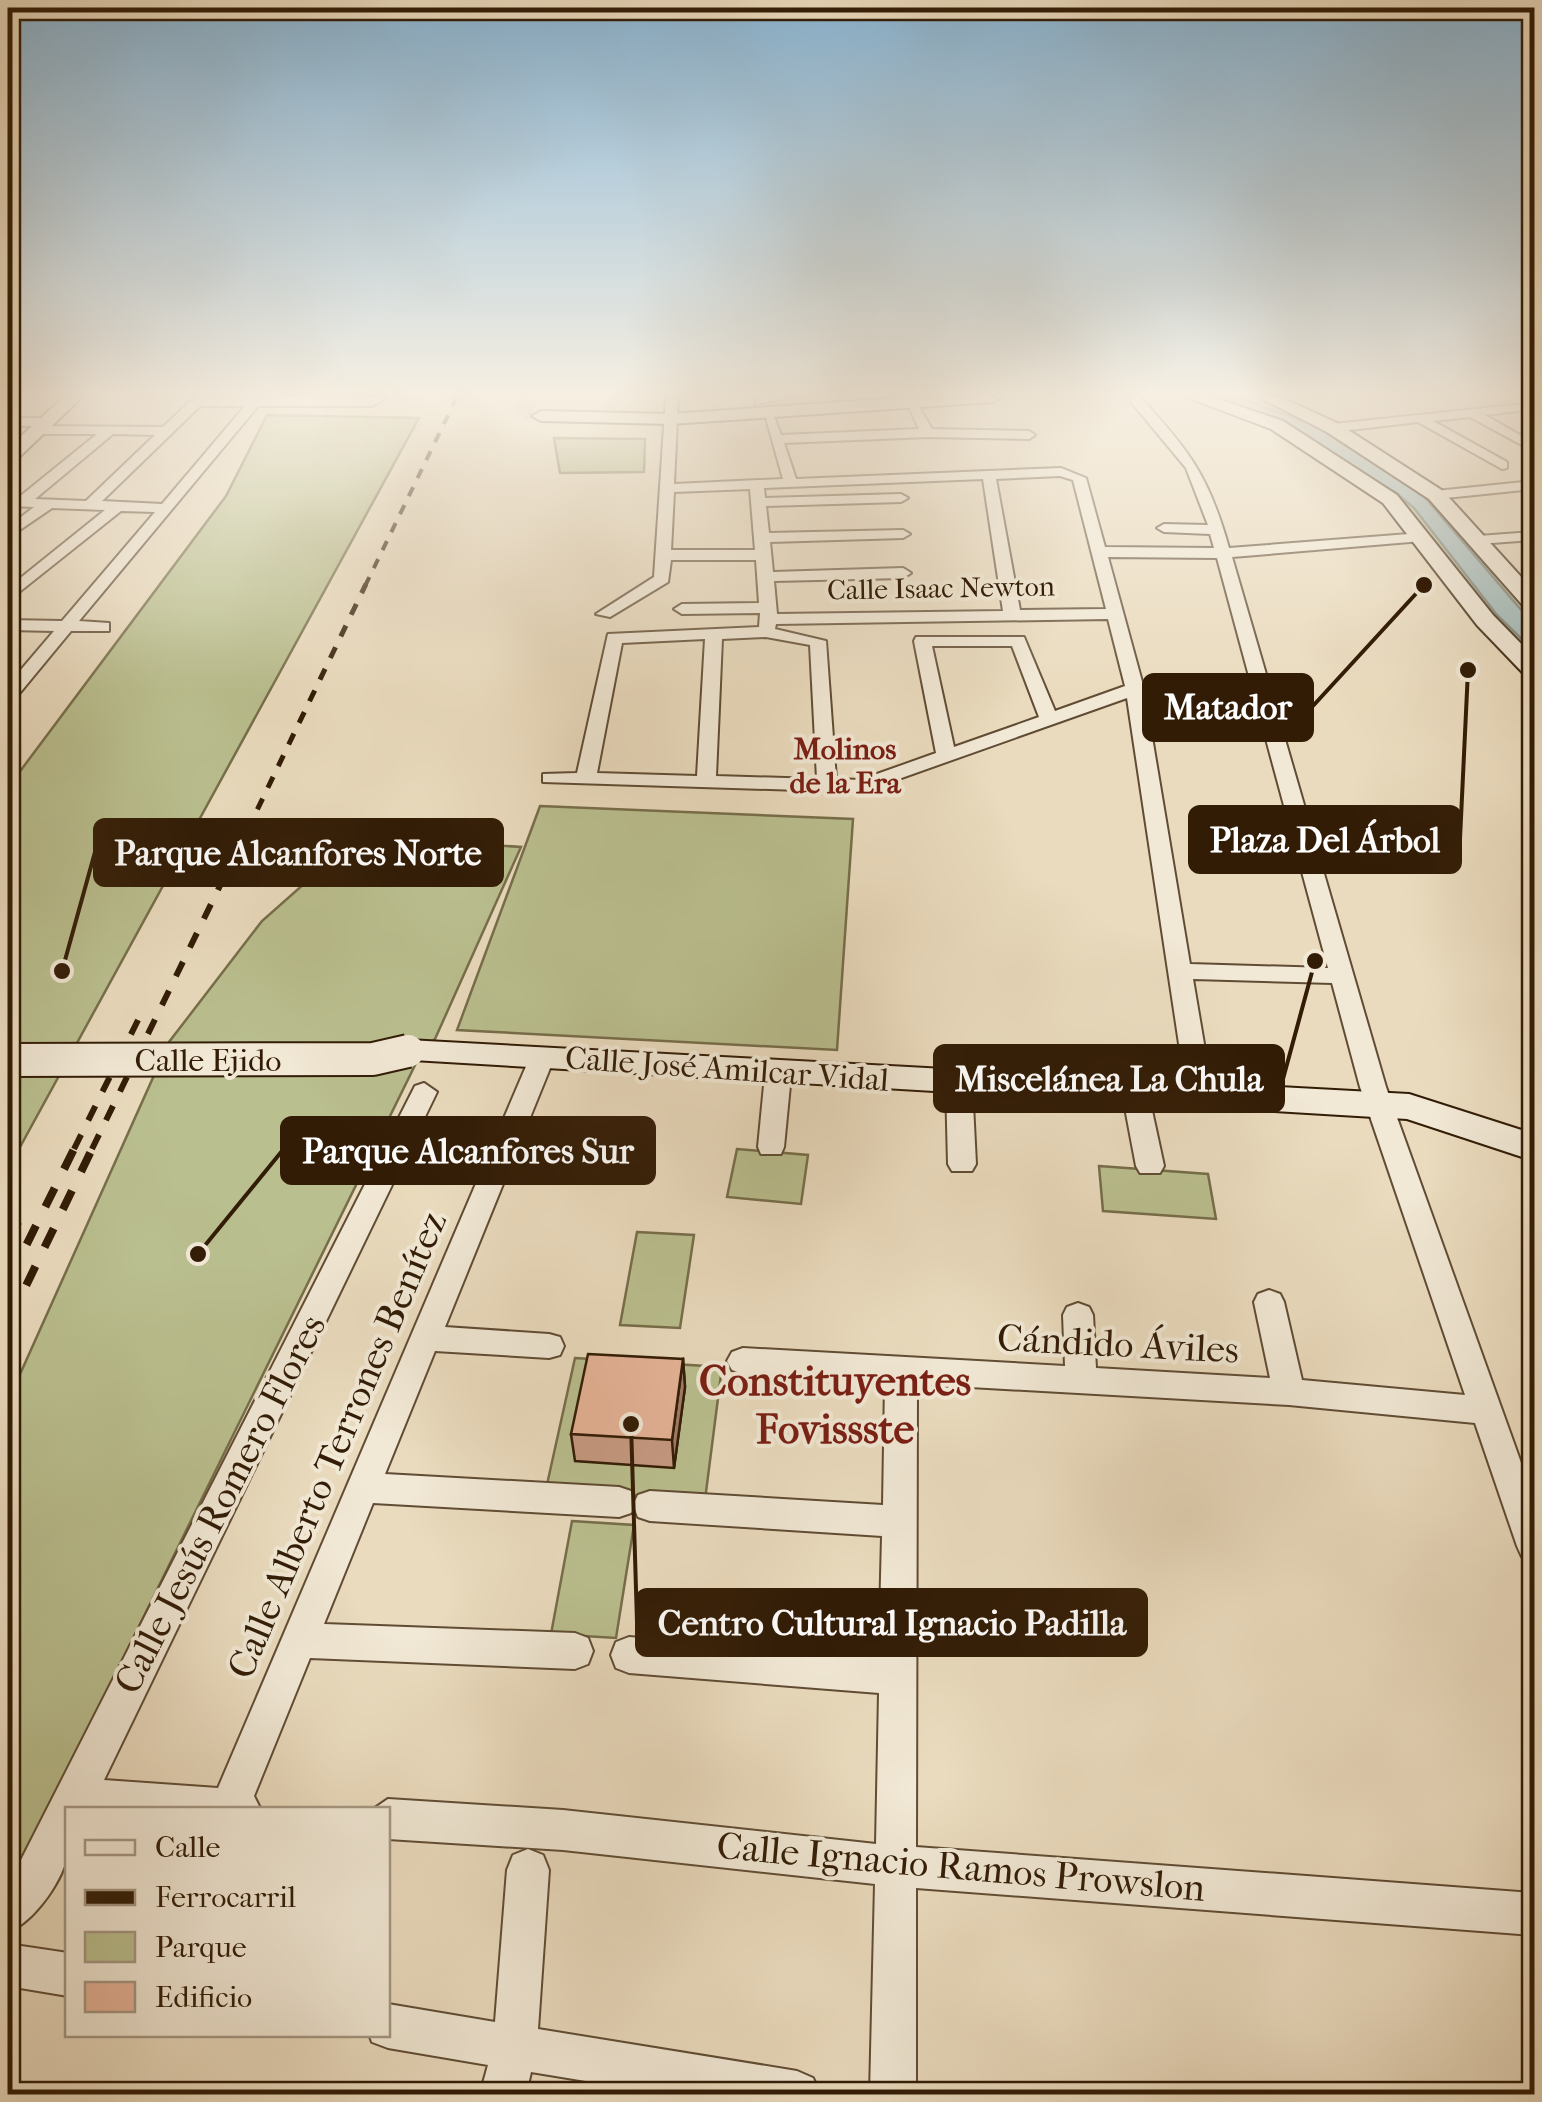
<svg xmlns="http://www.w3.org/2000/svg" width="1542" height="2102" viewBox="0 0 1542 2102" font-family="'IM FELL French Canon',serif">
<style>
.green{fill:#babf8f;stroke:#766e4a;stroke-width:2.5}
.water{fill:#9cb9bc;stroke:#727a73;stroke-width:2.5}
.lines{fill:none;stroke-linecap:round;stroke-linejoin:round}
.secondary-tunnel{stroke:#c5b599;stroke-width:20;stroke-dasharray:20 10;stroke-linecap:butt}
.street-casing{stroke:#604c34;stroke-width:4}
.secondary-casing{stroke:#321c06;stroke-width:4}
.street{fill:#f1e8d5;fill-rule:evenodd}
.secondary{fill:#f1e8d5;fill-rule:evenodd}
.rail-far3{stroke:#321c06;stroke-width:4;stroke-dasharray:10 10;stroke-linecap:butt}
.rail-far2{stroke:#321c06;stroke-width:5;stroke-dasharray:12 12;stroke-linecap:butt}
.rail-far1{stroke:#321c06;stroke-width:6;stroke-dasharray:16 16;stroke-linecap:butt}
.rail{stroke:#321c06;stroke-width:8;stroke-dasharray:21 21;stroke-linecap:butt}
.secondary-bridge-casing{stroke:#321c06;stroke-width:36;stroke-linecap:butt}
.secondary-bridge{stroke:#f1e8d5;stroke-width:32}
.wall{fill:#c69a82;stroke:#321c06;stroke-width:2.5}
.shaded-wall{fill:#a17d6a;stroke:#321c06;stroke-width:2.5}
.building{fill:#e6b397;stroke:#321c06;stroke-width:2.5}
.labels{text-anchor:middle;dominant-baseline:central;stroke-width:8;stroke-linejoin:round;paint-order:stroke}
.far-street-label{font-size:28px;fill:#321c06;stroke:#f1e8d5}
.far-neighbourhood-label{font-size:30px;font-weight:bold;fill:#7a1f14;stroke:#f1e8d5}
.street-label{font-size:32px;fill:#321c06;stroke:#f1e8d5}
.near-street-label{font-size:38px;fill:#321c06;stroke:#f1e8d5}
.near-neighbourhood-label{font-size:42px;font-weight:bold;fill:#7a1f14;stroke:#f1e8d5}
.leader{fill:none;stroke:#321c06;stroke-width:4}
.callout-dot{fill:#321c06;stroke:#f1e8d5;stroke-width:4}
.callout{fill:#321c06;stroke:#321c06;stroke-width:4}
.callout-label{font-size:35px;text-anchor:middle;font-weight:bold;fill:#fff}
</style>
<rect width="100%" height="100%" fill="#eadbbe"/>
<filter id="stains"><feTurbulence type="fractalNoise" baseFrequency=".002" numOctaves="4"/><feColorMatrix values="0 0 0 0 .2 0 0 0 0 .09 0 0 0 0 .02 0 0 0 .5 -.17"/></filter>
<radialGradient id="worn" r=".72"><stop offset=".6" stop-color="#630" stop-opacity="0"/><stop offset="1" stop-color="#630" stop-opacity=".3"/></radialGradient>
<g class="green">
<polygon points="1205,397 1250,397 1308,419 1435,499 1534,620 1534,658 1486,611 1432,539 1285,425"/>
<polygon points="267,415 419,418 8,1169 8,778 15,778 226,496"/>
<polygon points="554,438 645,439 644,472 560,473"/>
<polygon points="540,806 853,819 837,1050 457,1030"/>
<polygon points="358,836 521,847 435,1039 422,1051 31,1846 8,1877 8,1401 169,1042 262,921"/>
<polygon points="737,1149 808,1155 801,1204 727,1197"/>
<polygon points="1099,1166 1208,1174 1216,1219 1103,1211"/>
<polygon points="637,1232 694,1235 680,1328 620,1325"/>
<polygon points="575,1358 722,1367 705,1500 546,1489"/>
<polygon points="572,1521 634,1525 616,1638 551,1634"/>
</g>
<polygon class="water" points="1211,397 1236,397 1312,424 1423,495 1534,625 1534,651 1497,615 1414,508 1395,492 1341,462 1288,424"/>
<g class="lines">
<polyline class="secondary-tunnel" points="527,397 524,407 541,416"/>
<g class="street-casing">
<g id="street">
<path d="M195 397H388L372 406H258L79 621 109 623V631H71L14 700 8 701V685L54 631 8 630V620L62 621 155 512 121 511 8 601V588L105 510 52 508 8 538V527L34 507 8 506V498H18L97 434H39L33 430 39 426 163 427ZM200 406H245L162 504 102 501ZM113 434 155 435 86 501 35 499Z"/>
<path d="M666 397H678L674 484 783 479 764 411H772L781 435 919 429 908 405 899 397H913L932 429 1029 431 1035 435 1029 439 927 437 784 443 796 479 1061 468 1086 478 1105 547 1214 548 1210 534 1164 532 1157 528 1164 524 1208 525 1186 468 1127 397H1140C1190 451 1209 477 1229 548L1422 533 1429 537 1422 541 1232 557 1386 1087 1534 1499V1562L1522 1557 1517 1546 1475 1423 1289 1405 917 1384 916 1847 1534 1893V1935L916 1888V2094H870L875 1884 563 1850 388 1839V1810H372L388 1799 563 1810 876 1844 879 1693 629 1673 616 1668 611 1655 616 1642 629 1637 879 1656 882 1536 650 1521 638 1517 634 1507 631 1513 619 1517 373 1503 324 1624 575 1633 588 1638 593 1651 588 1664 575 1669 310 1658 254 1796 261 1810H68C68 1823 69 1837 68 1850 65 1879 34 1922 8 1932V1879L19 1864 415 1086 424 1083 437 1092 104 1780 218 1788 533 1050 542 1048 555 1056 445 1327 549 1334 560 1337 564 1346 560 1355 549 1358 435 1351 385 1474 619 1487 631 1491 635 1501 638 1495 650 1491 883 1505 885 1382 743 1374 732 1370 727 1361 732 1352 743 1348 1065 1366 1063 1315 1067 1307 1078 1303 1089 1307 1093 1315 1096 1368 1270 1378 1254 1302 1258 1294 1269 1290 1280 1294 1284 1302 1302 1380 1465 1395 1360 1087 1332 983 1193 979 1213 1097 1209 1103H1191L1187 1097 1127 698 862 792 543 782V774L577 773 608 634 759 627 760 613 682 614 674 609 682 604 759 603 756 560H671L668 582 610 617 596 614 654 577ZM1060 476 1073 480 1106 609 1020 610 996 479ZM983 479 1003 611 777 614 774 581 903 578 911 573 903 568 773 572 770 542 903 538 910 534 903 530 769 533 766 506 901 502 908 498 901 494 765 498 764 488ZM750 489 755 550H671L674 492ZM1108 557 1217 558 1328 968 1190 964 1144 689ZM1108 619 1125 686 1055 711 1024 637H916L914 641 936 753 860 780 836 779 826 641 775 629 776 624ZM766 637 810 645 817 779 716 776 722 639ZM705 639 697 776 597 773 622 643ZM932 646H1012L1039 717 954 747Z"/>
<polygon points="759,397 795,397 755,404"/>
<polygon points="1534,403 1534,409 1485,415 1534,443 1531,450 1470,417 1433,421 1507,462 1507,468 1502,469 1418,422 1333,432 1327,428 1333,424"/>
<polygon points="8,418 48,418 54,422 48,426 8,426"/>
<polygon points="1534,481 1534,489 1436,499 1429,495 1436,491"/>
<polygon points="1534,532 1534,540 1478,544 1471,540 1478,536"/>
<polygon points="778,1066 791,1075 784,1147 781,1154 761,1154 758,1147 765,1075"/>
<polygon points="959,1075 972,1084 976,1164 972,1171 952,1171 948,1164 946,1084"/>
<polygon points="1135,1083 1148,1092 1164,1166 1160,1173 1140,1173 1136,1166 1122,1092"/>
<polygon points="528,1849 543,1855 549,1870 538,2029 797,2071 813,2078 820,2094 665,2094 531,2072 526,2094 480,2094 488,2065 388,2048 372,2042 369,2034 388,2034 388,2004 495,2022 507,1870 513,1855"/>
<polygon points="8,1944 68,1953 68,1996 8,1986"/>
</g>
</g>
<g class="secondary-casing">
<g id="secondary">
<polygon points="64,397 82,397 15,461 8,462 8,448"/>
<polygon points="913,397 1001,397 993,402 671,424 541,421 532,416 541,411 671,414"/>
<polygon points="1186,397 1212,397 1283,421 1397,495 1493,615 1534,657 1534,677 1525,675 1477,625 1383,503 1271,429"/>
<polygon points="1259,397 1281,397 1339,424 1443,491 1534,591 1534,611 1526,609 1429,499 1327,432"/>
<polygon points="408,1040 1409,1094 1534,1134 1534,1161 1407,1119 396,1059 390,1051 396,1043"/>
</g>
</g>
<use href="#street" class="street"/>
<use href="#secondary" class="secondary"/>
<polyline class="rail-far3" points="365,586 457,397"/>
<polyline class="rail-far2" points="247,831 366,584"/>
<g class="rail-far1">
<polyline points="74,1149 145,1006"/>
<polyline points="92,1149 248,828"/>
</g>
<g class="rail">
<polyline points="8,1240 26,1208"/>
<polyline points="8,1282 75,1147"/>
<polyline points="8,1323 93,1147"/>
</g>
<g class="secondary-bridge-casing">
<polyline id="secondary-bridge" points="8,1060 373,1059 408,1051"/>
</g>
<use href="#secondary-bridge" class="secondary-bridge"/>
</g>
<polygon class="wall" points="683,1359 685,1387 674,1468 575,1461 571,1434"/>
<polygon class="shaded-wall" points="683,1359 685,1387 674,1468 672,1440"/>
<polygon class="building" points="588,1354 683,1359 672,1440 571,1434"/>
<linearGradient id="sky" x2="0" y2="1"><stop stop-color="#89b6d6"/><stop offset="0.57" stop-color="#f6efe2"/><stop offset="1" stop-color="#f6efe2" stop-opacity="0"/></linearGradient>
<rect width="1542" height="692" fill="url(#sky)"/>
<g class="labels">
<g class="far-street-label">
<text transform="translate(941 588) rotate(-1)">Calle Isaac Newton</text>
</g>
<g class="far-neighbourhood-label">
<text x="845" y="749">Molinos<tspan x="845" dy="34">de la Era</tspan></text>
</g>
<g class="street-label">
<text x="208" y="1060">Calle Ejido</text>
<text transform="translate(727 1069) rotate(4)">Calle José Amilcar Vidal</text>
</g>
<g class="near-street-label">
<text transform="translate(1118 1344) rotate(3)">Cándido Áviles</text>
<text transform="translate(337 1445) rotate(-67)">Calle Alberto Terrones Benítez</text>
<text transform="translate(220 1504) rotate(-63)">Calle Jesús Romero Flores</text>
<text transform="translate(961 1867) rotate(5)">Calle Ignacio Ramos Prowslon</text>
</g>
<g class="near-neighbourhood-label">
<text x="835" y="1381">Constituyentes<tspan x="835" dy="48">Fovissste</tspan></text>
</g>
</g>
<path class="leader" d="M1424 585L1312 707M1468 670L1460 839M62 971L95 852M1315 961L1283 1079M198 1254L282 1151M631 1424L637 1622"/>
<g class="callout-dot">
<circle cx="1424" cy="585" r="10"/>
<circle cx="1468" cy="670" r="10"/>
<circle cx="62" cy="971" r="10"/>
<circle cx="1315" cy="961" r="10"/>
<circle cx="198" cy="1254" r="10"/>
<circle cx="631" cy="1424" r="10"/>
</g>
<g class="callout">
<rect x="1144" y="675" width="168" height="65" rx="10"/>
<rect x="1190" y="807" width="270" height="65" rx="10"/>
<rect x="95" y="820" width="407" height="65" rx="10"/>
<rect x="935" y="1046" width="348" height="65" rx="10"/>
<rect x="282" y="1118" width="372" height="65" rx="10"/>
<rect x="637" y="1590" width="509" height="65" rx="10"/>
</g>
<g class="callout-label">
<text x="1228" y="719">Matador</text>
<text x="1325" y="852">Plaza Del Árbol</text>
<text x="298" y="865">Parque Alcanfores Norte</text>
<text x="1109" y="1091">Miscelánea La Chula</text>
<text x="468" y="1163">Parque Alcanfores Sur</text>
<text x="892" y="1635">Centro Cultural Ignacio Padilla</text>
</g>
<rect width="1542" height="2102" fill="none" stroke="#eadbbe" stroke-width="40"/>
<rect x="10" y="10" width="1522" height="2082" fill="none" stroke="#321c06" stroke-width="5"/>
<rect x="20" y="20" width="1502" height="2062" fill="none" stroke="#321c06" stroke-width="2.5"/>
<rect x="65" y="1807" width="325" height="230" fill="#f1e8d5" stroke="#a59682" stroke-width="2.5"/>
<rect x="85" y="1840" width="50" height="15" fill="#f1e8d5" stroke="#a59682" stroke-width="2.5"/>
<text x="155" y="1857" font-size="30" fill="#321c06">Calle</text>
<rect x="85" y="1890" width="50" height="15" fill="#321c06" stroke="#a59682" stroke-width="2.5"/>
<text x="155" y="1907" font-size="30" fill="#321c06">Ferrocarril</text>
<rect x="85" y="1932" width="50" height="30" fill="#babf8f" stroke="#a59682" stroke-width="2.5"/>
<text x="155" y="1957" font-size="30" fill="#321c06">Parque</text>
<rect x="85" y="1982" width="50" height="30" fill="#e6b397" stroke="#a59682" stroke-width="2.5"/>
<text x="155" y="2007" font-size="30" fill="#321c06">Edificio</text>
<rect width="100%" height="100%" filter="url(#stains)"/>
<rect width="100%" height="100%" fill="url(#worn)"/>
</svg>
